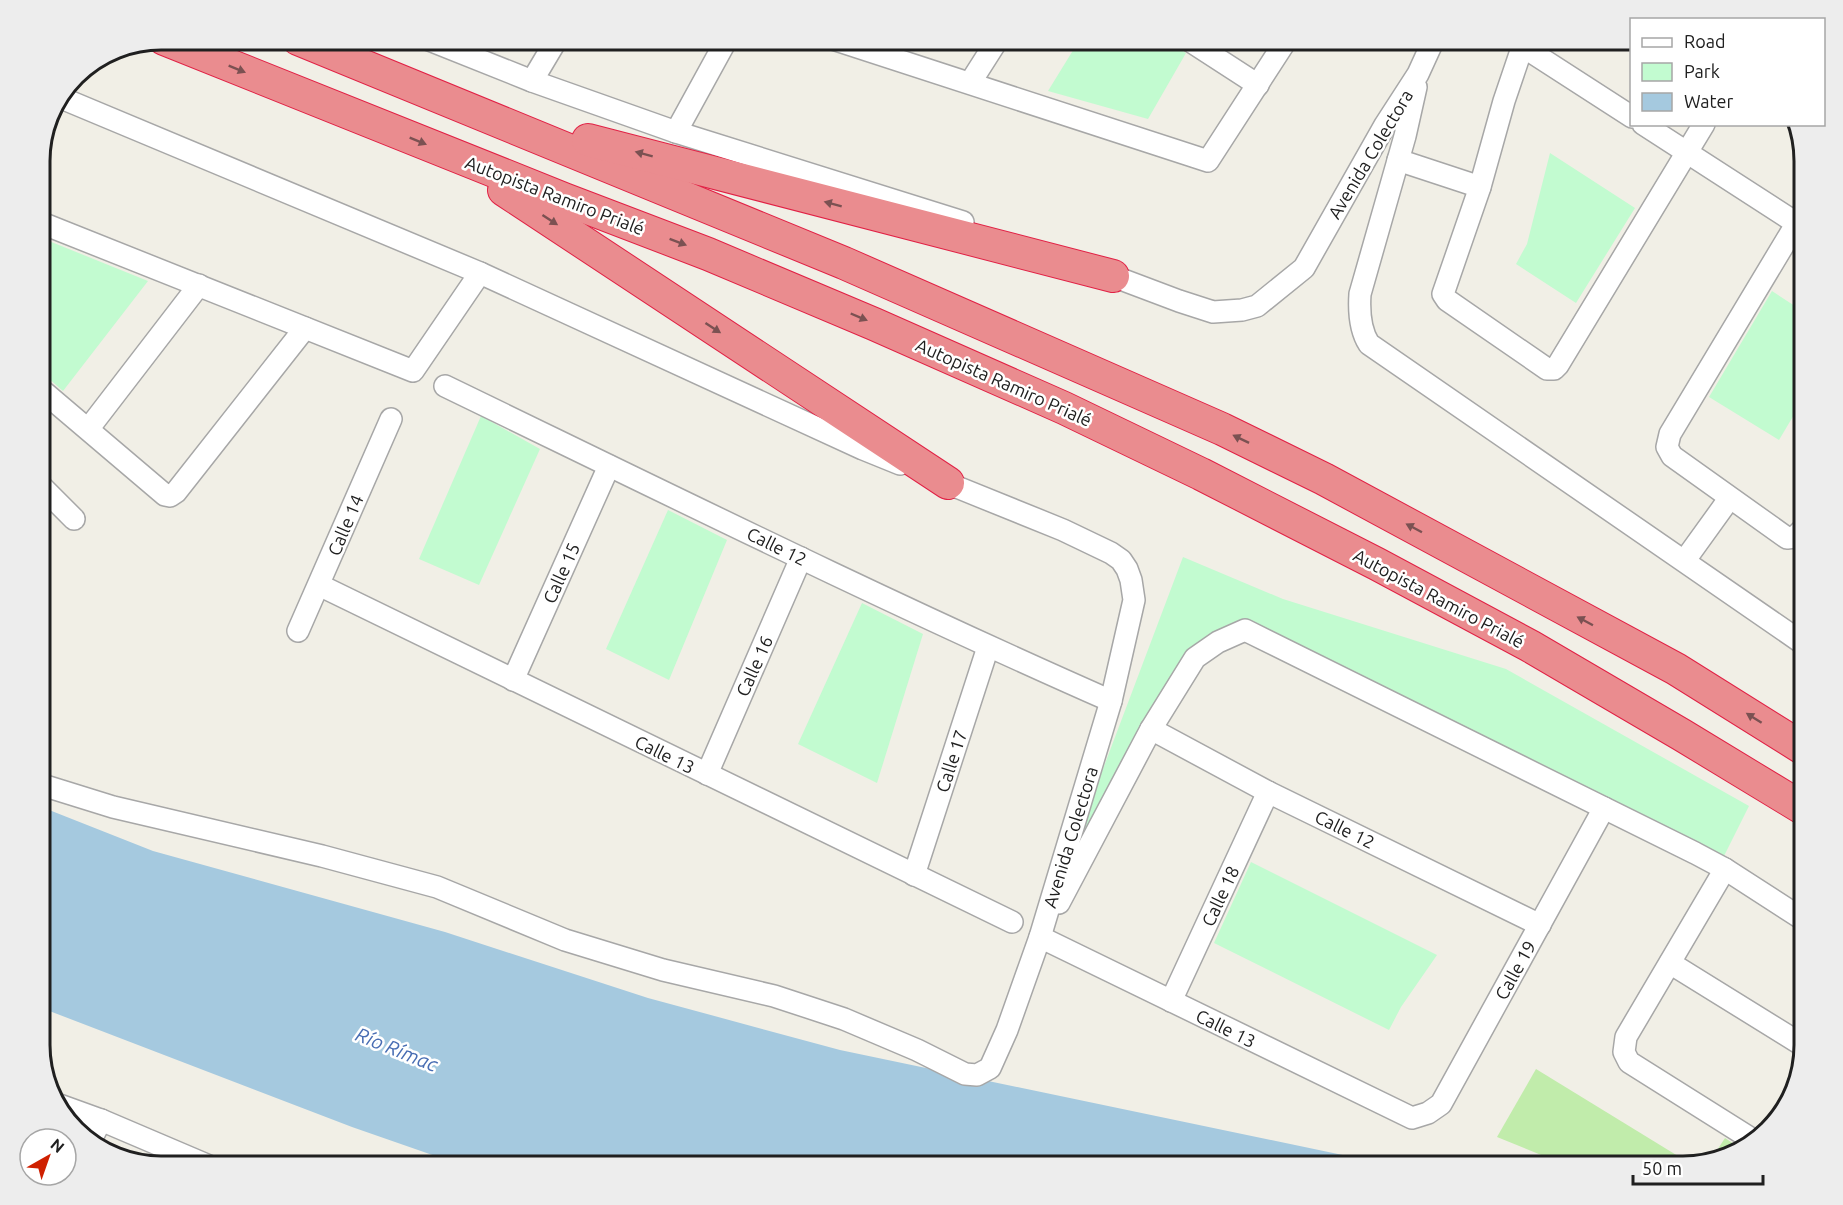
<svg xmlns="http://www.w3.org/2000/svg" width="1843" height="1205" viewBox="0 0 1843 1205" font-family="Ubuntu,sans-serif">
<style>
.grass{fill:#c1ecab}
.park{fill:#c2fbd0}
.water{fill:#a5c9df}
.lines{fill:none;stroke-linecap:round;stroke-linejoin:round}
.minor-casing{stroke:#a7a7a7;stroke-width:24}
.highway-casing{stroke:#e12145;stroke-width:34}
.minor{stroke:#fff;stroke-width:21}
.highway{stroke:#ea8c8f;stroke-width:32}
.oneway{fill:#7b5152}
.labels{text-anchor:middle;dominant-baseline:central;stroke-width:5;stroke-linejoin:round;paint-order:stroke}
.street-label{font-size:18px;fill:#202020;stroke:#fff}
.water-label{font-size:20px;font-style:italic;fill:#486db3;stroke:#fff}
.rim{fill:none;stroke:#202020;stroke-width:3}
</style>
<rect width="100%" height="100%" fill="#f1efe6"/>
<g class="grass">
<polygon points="1536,1069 1691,1164 1683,1166 1568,1166 1497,1137"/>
<polygon points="1725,1138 1743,1150 1712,1158"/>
</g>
<g class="park">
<polygon points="1080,39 1164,39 1186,53 1148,119 1048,91"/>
<polygon points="1550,153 1635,208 1576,303 1516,264 1527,244"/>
<polygon points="39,237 148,281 63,391 39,370"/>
<polygon points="1772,291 1804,312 1804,398 1779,440 1709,397"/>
<polygon points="481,416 540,449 479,585 419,559"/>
<polygon points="668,510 727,540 669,680 606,649"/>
<polygon points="1183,557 1283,599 1506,669 1749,806 1723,858 1278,634 1245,623 1216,636 1084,843 1072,851"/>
<polygon points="862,603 923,634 877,783 798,744"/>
<polygon points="1251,862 1437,955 1401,1007 1389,1030 1214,943"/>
</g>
<polygon class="water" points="39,806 153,851 445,932 648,998 840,1050 1395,1166 464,1166 352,1127 39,1007"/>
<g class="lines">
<g class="minor-casing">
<g id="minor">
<polyline points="427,39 532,81 676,132 963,222"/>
<polyline points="833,39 1208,161 1287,39"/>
<polyline points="1187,39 1258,85"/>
<polyline points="1525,39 1504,101 1480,187 1443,294 1447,300 1547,369 1554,369 1558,365 1704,124"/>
<polyline points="1522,46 1632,117"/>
<polyline points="532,81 557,39"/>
<polyline points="970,83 998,39"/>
<path d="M1416 87 1405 136 1360 294C1359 309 1360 330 1369 344L1804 644"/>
<polyline points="59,97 480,273 863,449 900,464"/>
<polyline points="1643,124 1804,228"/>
<polyline points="676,132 727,39"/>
<polyline points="1398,160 1480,187"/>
<polyline points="1804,211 1670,434 1667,447 1672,456 1787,538 1795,537 1804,528"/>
<polyline points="39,222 413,371 480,273"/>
<polyline points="1102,272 1179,301 1213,312 1242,310 1257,306 1304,268 1385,125 1418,74 1434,39"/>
<path d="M445 386C666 493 886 602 1111 701"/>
<polyline points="39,388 165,495 170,496 176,492 305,328"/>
<polyline points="89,428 199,285"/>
<polyline points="39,484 74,519"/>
<polyline points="1685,560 1729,499"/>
<polyline points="319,585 1012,922"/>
<polyline points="298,631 391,419"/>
<polyline points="513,680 609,466"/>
<polyline points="1151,729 1268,792 1540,925"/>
<polyline points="707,774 801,558"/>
<polyline points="39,784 113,807 322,856 437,887 565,940 663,970 774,996 844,1019 917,1050 965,1074 977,1075 990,1068 1007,1030 1040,937 1111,701 1134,600 1131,580 1127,569 1121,560 1111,553 1063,530 937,479"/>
<polyline points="1725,869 1626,1037 1624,1052 1629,1062 1753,1140"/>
<polyline points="914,875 988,647"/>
<polyline points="1059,903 1151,729 1195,658 1218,642 1245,630 1695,853 1725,869 1804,920"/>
<polyline points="1040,937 1412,1118 1428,1113 1441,1104 1604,808"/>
<polyline points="1670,963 1804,1046"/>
<polyline points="1171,1001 1268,792"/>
<polyline points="54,1103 101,1120 209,1166"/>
<polyline points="90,1142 101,1120"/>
</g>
</g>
<g class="highway-casing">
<g id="highway">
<polyline points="164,39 564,199 708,254 874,324 1064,408 1201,474 1377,564 1530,646 1682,735 1804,809"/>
<polyline points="298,39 844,263 1222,429 1324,479 1676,669 1804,749"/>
<polyline points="588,140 1113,276"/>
<polyline points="504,190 948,483"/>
</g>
</g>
<use href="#minor" class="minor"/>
<use href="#highway" class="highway"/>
</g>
<defs><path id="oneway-solid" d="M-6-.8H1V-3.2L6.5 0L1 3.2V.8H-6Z" transform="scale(1.5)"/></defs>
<g class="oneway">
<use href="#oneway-solid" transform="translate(237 69) rotate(22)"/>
<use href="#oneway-solid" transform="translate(418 141) rotate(22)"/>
<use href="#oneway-solid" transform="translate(644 154) rotate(-165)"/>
<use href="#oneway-solid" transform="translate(833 204) rotate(-165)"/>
<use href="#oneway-solid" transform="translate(550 220) rotate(33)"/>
<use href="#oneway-solid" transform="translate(678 242) rotate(21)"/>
<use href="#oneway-solid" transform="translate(859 317) rotate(23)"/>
<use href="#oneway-solid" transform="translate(713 328) rotate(33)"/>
<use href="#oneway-solid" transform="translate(1241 439) rotate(-154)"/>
<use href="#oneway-solid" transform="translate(1414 528) rotate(-152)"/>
<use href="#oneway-solid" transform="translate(1585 621) rotate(-152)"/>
<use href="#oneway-solid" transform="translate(1754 718) rotate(-148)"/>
</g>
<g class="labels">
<g class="street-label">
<text transform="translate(1370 154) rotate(-59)">Avenida Colectora</text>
<text transform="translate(555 195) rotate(21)">Autopista Ramiro Prialé</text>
<text transform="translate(1004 382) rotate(24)">Autopista Ramiro Prialé</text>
<text transform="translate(345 525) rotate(-67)">Calle 14</text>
<text transform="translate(777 546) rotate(26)">Calle 12</text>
<text transform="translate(561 573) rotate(-66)">Calle 15</text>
<text transform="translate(1439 598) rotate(28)">Autopista Ramiro Prialé</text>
<text transform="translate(754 666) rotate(-66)">Calle 16</text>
<text transform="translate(665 754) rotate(26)">Calle 13</text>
<text transform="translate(951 761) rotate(-72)">Calle 17</text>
<text transform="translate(1345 829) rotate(26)">Calle 12</text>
<text transform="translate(1070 837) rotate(-73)">Avenida Colectora</text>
<text transform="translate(1220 896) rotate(-65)">Calle 18</text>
<text transform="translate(1515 970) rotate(-61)">Calle 19</text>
<text transform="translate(1226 1028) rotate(26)">Calle 13</text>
</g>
<g class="water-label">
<text transform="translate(397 1049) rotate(22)">Río Rímac</text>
</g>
</g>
<path d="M0 0H1843V1205H0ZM161 50H1683A111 111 0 0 1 1794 161V1045A111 111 0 0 1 1683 1156H161A111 111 0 0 1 50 1045V161A111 111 0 0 1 161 50Z" fill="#ededed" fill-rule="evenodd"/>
<path class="rim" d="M161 50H1683A111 111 0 0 1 1794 161V1045A111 111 0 0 1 1683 1156H161A111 111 0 0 1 50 1045V161A111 111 0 0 1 161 50Z"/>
<rect x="1630" y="18" width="195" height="108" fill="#ffffff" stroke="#a6a6a6" stroke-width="1.5"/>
<rect x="1642" y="38" width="30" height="9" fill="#ffffff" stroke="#a6a6a6" stroke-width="1.5"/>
<text x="1684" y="48" font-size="18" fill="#202020">Road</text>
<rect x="1642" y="63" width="30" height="18" fill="#c2fbd0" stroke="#a6a6a6" stroke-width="1.5"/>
<text x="1684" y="78" font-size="18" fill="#202020">Park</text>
<rect x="1642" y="93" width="30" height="18" fill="#a5c9df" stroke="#a6a6a6" stroke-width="1.5"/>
<text x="1684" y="108" font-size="18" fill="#202020">Water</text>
<g transform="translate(48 1157) rotate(40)"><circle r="28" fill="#ffffff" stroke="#a6a6a6" stroke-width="1.5"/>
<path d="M0-4.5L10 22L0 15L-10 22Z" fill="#cf2000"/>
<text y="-9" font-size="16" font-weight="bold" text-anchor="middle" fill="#202020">N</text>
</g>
<path d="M1633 1175v9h130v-9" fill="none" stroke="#202020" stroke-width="3"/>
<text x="1642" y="1175" font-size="18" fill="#202020" stroke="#ffffff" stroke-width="4.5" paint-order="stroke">50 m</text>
</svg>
